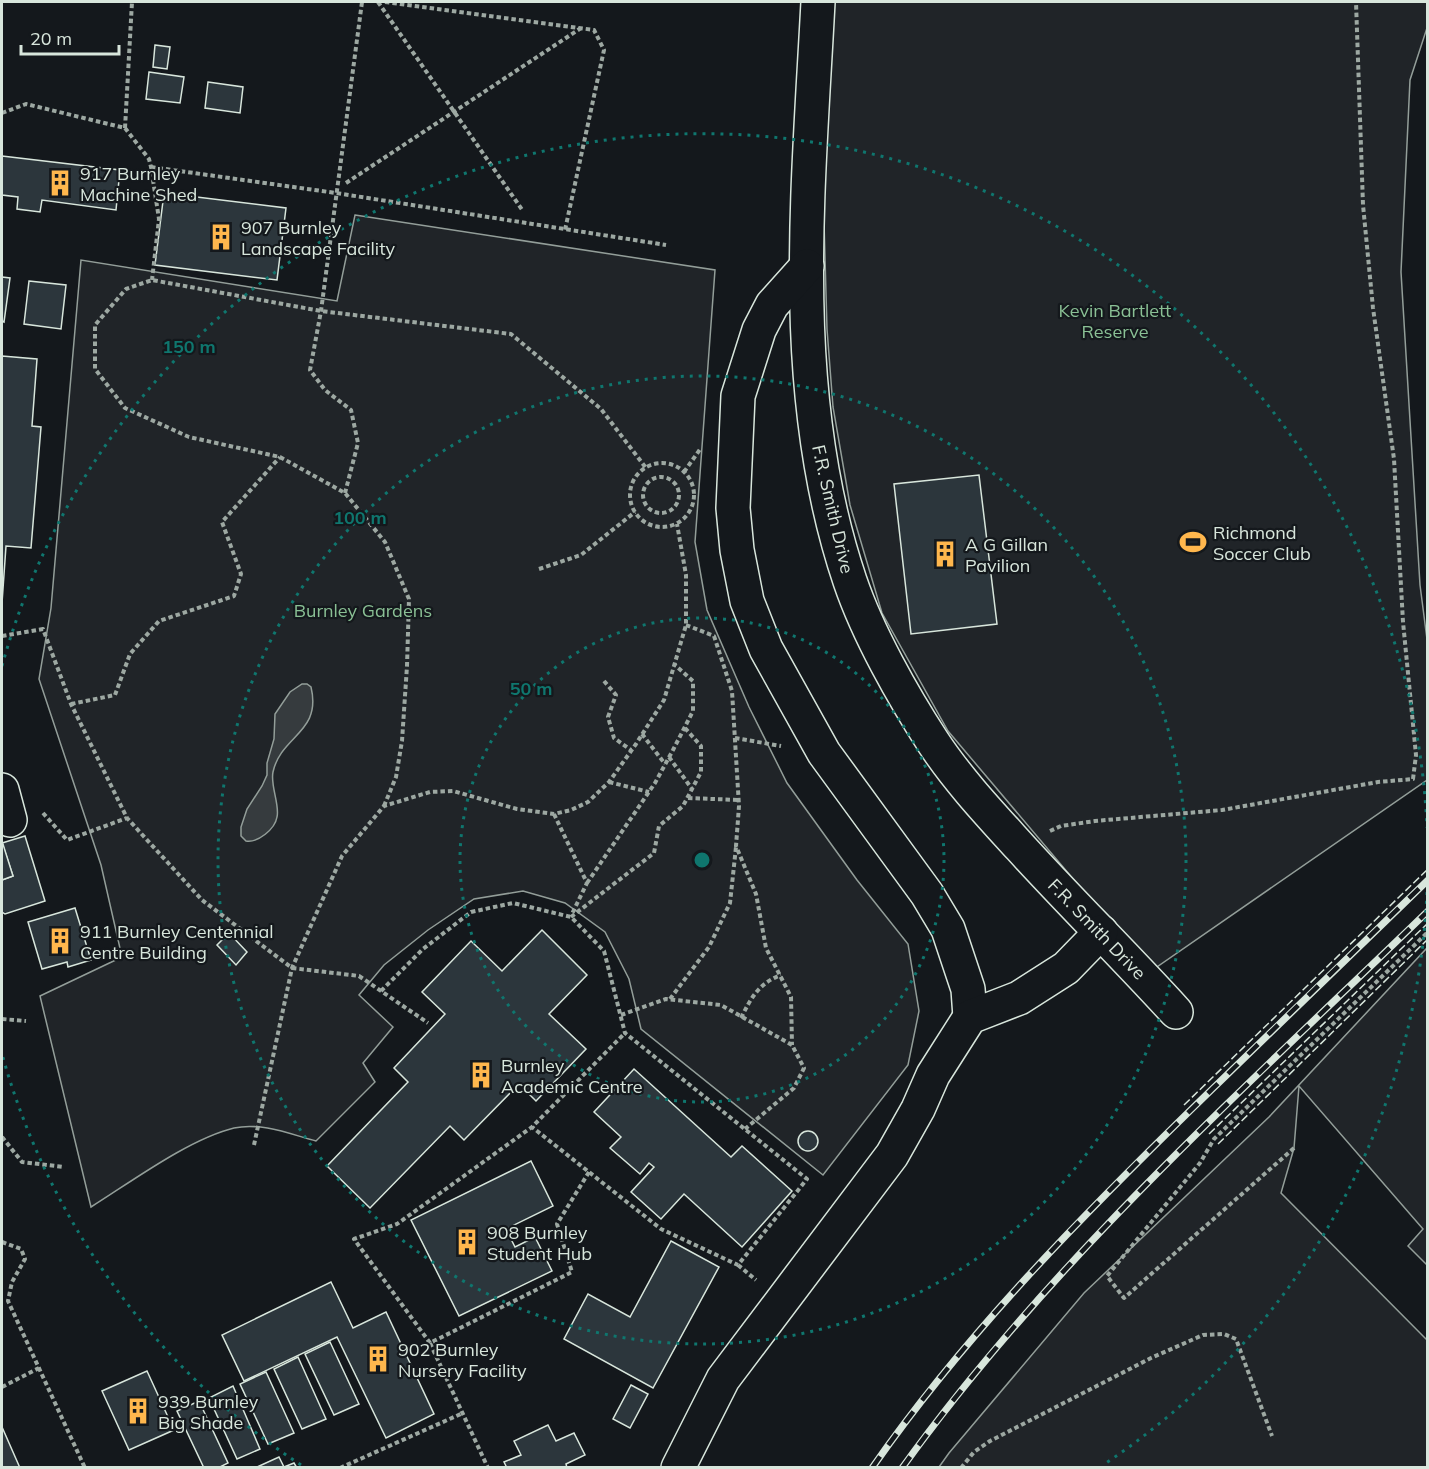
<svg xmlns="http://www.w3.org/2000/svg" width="1429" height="1469" viewBox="0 0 1429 1469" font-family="Mulish,sans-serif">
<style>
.green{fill:#202428;stroke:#939e99;stroke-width:1.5}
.water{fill:#363b3e;stroke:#939e99;stroke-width:1.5}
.building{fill:#2c363c;stroke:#d8e6dc;stroke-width:1.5}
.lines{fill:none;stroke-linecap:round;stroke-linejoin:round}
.minor-casing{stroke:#d8e6dc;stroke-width:36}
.path{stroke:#9da8a2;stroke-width:4;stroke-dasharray:4.5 3;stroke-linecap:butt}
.minor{stroke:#14181c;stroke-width:33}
.rail-casing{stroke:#d8e6dc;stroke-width:7}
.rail{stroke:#14181c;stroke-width:4.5;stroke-dasharray:14;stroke-linecap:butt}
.fence{stroke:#d8e6dc;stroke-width:1.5;stroke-dasharray:8 3;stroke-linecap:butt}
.ring{fill:none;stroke:#0f766e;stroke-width:3;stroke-dasharray:3 6}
.labels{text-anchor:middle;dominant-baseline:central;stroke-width:4.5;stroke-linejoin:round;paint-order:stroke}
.poi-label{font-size:18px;fill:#d8e6dc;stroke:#14181c;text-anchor:start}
.park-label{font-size:18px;fill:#8ac095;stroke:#14181c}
.street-label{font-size:18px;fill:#d8e6dc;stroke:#14181c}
.centre{fill:#0f766e;stroke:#14181c;stroke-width:3}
.ring-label{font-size:18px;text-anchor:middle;font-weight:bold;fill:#0f766e;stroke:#14181c;stroke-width:4.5;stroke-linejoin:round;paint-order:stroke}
</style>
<rect width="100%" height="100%" fill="#14181c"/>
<g class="green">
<polygon points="834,2 1427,2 1427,28 1410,80 1401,272 1420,585 1428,647 1427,780 1151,971 948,731 882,613 850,505 833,407 827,329 823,186"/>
<path d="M355 215 715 270 695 542 707 610 749 707 787 783 857 880 908 944 919 1011 908 1065 823 1175 641 1029 629 979 605 932 565 903 523 891 474 899 428 930 384 965 359 995 393 1027 363 1063 375 1082 316 1141C290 1134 261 1122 234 1128 189 1139 131 1182 91 1207L40 996 122 957 101 865 39 679 51 608 81 260 337 301Z"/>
<polygon points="1427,948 1427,1265 1408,1246 1423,1229 1299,1086 1294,1148 1281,1193 1427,1340 1427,1467 939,1467 949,1453 1084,1293 1269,1117"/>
</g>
<path class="water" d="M302 684H307L311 687C322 733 281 735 273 772 270 785 280 805 277 817 275 829 258 843 246 841L241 836V827L247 809 262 786 267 775V763L274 739 275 714 290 692Z"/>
<g class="building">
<polygon points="155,45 170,47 167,69 153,67"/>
<polygon points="149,72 184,77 180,103 146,99"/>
<polygon points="208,82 243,87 240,113 205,108"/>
<polygon points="2,156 120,170 116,210 42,200 40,212 17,209 18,197 2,195"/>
<polygon points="164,193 286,208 277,280 155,265"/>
<polygon points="2,277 10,278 4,322 2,321"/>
<polygon points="29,281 66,285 61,329 24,324"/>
<polygon points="2,356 37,359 32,426 41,427 31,548 6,546 2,603"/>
<polygon points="979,475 997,624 911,634 894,484"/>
<polygon points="25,836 45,901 5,914 2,912 2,880 13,876 2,843"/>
<polygon points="2,841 13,876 2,880"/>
<polygon points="75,908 91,960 68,967 67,962 42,969 28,922"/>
<polygon points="542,930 587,975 549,1014 586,1049 536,1101 519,1084 464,1140 450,1126 370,1208 327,1166 408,1082 394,1068 445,1014 422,992 471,941 502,971"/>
<polygon points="229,933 247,952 236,965 217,945"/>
<polygon points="634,1069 731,1157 742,1146 792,1191 742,1247 684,1194 661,1219 631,1192 654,1167 649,1163 640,1174 610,1148 621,1137 594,1112"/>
<circle cx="808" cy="1141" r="10"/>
<polygon points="531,1161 553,1206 506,1229 515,1247 535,1237 552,1271 459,1316 411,1220"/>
<polygon points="671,1241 719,1267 653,1388 564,1339 588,1294 630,1317"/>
<polygon points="331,1282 353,1328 386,1312 434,1414 386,1438 337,1337 244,1381 222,1335"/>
<polygon points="330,1342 359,1404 334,1415 305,1354"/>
<polygon points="298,1357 326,1419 302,1429 274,1369"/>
<polygon points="147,1371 174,1430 129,1450 102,1391"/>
<polygon points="266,1372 294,1433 268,1444 240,1384"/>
<polygon points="631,1385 648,1394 630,1428 613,1419"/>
<polygon points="233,1386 260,1449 237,1459 209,1398"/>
<polygon points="199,1401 228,1463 218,1468 204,1468 177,1411"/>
<polygon points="548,1425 556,1441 574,1433 585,1455 566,1464 567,1468 507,1468 504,1462 521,1455 514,1441"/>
<polygon points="2,1427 20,1468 2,1468"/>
<polygon points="279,1457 284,1467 294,1463 297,1468 258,1468 257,1467"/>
</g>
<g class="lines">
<g class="minor-casing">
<g id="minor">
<path d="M818 2C808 194 787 395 850 581 868 634 903 696 933 742 958 780 990 814 1020 847 1071 903 1125 956 1176 1012"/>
<polyline points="807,266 772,305 759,330 738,396 733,508 737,550 747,601 766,649 824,753 927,894 948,929 968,989 970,1017"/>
<polyline points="2,790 10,820"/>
<polyline points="678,1468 723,1379 892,1155 918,1109 933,1075 970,1017 1019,998 1066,968 1101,932"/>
</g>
</g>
<g class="path">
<polyline points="378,2 523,211"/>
<polyline points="385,2 594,30 604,50 565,230"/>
<polyline points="2,113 26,104 125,128 149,159 151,167 159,219 152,280"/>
<polyline points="125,128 132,2"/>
<polyline points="151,167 336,193 666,245"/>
<polyline points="346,183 581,28"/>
<circle cx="662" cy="495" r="32"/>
<polyline points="684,472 701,448"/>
<circle cx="661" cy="495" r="18"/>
<polyline points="345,493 358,443 351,410 325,390 310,370 321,311 362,2"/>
<polyline points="539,569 581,555 635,512"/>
<polyline points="686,625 714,636 732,691 739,806 736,846 756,894 766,948 791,997 792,1045"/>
<polyline points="2,636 43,629 71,704 127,818 202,900 292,968 359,976 428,1023"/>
<polyline points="604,681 616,695 608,717 614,738 631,750"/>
<polyline points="71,704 115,695 130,654 159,621 234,596 241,574 222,522 280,457"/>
<polyline points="642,734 665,764"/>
<polyline points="735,738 781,746"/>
<polyline points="669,757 692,789"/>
<polyline points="609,782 649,792"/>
<polyline points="688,798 739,800"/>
<polyline points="384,806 396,777 402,741 407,666 409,599 385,542 345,493 280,457 189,437 125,408 95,369 95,325 126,289 152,280 321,311 511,334 601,409 646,468"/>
<polyline points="43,813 67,840 127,818"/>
<polyline points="554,814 587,883 571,916"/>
<polyline points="1050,831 1061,826 1095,821 1222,810 1378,782 1413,779 1416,755 1403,622 1394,459 1373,308 1363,205 1356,2"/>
<polyline points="587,883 655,783 673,750 693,711 693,681 675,665"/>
<polyline points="571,917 654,853 659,826 683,806 701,772 701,746 684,727"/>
<polyline points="381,991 423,949 471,912 513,903 571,917 604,951 625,1033 807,1179 738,1265 661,1229 532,1127"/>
<polyline points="670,999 709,947 730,903 736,847"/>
<polyline points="621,1015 666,999 721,1005 792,1045 804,1068 794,1088 745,1129"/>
<path d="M741 1018C751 998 759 983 781 975"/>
<polyline points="2,1019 26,1021"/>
<polyline points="2,1137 22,1162 64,1167"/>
<polyline points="254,1145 292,968 342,856 384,806 430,792 453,791 517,809 554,814 571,810 588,802 609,782 636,744 664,700 686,625 686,575 677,524"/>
<polyline points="1294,1148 1124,1298 1107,1276 1200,1163 1214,1139 1428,932"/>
<polyline points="589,1172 557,1224 572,1272 430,1343 354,1239 397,1224 532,1127 625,1033"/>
<polyline points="2,1242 21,1249 25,1259 12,1282 8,1301 85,1468"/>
<polyline points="738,1265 756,1280"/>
<polyline points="430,1343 488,1468"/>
<polyline points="2,1387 39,1368"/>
<polyline points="340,1468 463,1413"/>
<polyline points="961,1468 974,1452 990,1441 1151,1358 1203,1335 1224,1334 1236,1339 1272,1436"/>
</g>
<use href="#minor" class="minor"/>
<g class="rail-casing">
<g id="rail">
<path d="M872 1468C967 1332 1084 1214 1202 1099 1277 1026 1352 953 1428 880"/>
<path d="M902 1468C1052 1260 1245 1088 1428 911"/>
</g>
</g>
<use href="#rail" class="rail"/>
<g class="fence">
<polyline points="1184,1105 1428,869"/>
<polyline points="1209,1134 1428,923"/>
<polyline points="1218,1144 1428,939"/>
</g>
</g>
<g class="ring">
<circle cx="702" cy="860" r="242"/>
<circle cx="702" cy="860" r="484"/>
<path d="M1427 892A726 726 0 0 1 1103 1465M301 1465A726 726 0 0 1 2 1054M2 666A726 726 0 0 1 1427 828"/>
</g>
<defs>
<g id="building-bare" transform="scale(2.07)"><path d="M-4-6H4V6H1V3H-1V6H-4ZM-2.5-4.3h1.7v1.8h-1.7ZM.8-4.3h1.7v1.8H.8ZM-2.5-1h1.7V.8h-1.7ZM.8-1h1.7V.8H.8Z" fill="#ffb74d" stroke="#14181c" stroke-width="2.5" paint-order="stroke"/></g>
<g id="stadium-bare" transform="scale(2.07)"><path d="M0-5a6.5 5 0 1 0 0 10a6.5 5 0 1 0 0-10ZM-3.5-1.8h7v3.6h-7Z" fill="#ffb74d" stroke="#14181c" stroke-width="2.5" paint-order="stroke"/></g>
</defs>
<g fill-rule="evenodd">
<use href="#building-bare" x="60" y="183"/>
<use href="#building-bare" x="221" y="237"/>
<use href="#stadium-bare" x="1193" y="542"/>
<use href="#building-bare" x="945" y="554"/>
<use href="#building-bare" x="60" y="941"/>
<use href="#building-bare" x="481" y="1075"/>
<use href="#building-bare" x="467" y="1242"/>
<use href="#building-bare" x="378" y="1359"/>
<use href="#building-bare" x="138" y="1411"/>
</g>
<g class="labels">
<g class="poi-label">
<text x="80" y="173">917 Burnley<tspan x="80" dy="21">Machine Shed</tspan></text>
<text x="241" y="227">907 Burnley<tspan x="241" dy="21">Landscape Facility</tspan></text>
<text x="1213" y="532">Richmond<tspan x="1213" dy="21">Soccer Club</tspan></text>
<text x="965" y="544">A G Gillan<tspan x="965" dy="21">Pavilion</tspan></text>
<text x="80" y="931">911 Burnley Centennial<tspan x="80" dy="21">Centre Building</tspan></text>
<text x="501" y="1065">Burnley<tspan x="501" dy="21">Academic Centre</tspan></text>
<text x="487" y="1232">908 Burnley<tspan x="487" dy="21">Student Hub</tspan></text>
<text x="398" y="1349">902 Burnley<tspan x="398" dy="21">Nursery Facility</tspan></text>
<text x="158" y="1401">939 Burnley<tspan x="158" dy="21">Big Shade</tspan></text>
</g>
<g class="park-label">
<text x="1115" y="310">Kevin Bartlett<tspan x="1115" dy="21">Reserve</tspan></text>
<text x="363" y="610">Burnley Gardens</text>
</g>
<g class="street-label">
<text transform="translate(833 509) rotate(77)">F.R. Smith Drive</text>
<text transform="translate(1097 929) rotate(46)">F.R. Smith Drive</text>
</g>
</g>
<circle cx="702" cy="860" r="9" class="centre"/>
<g class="ring-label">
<text x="189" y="353">150 m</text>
<text x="360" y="524">100 m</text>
<text x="531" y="695">50 m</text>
</g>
<rect width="1429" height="1469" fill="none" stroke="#d8e6dc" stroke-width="6"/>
<path d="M21 45v9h98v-9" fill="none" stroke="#d8e6dc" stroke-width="3"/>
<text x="30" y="45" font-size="18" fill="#d8e6dc" stroke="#14181c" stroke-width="4.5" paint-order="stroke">20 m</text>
</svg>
